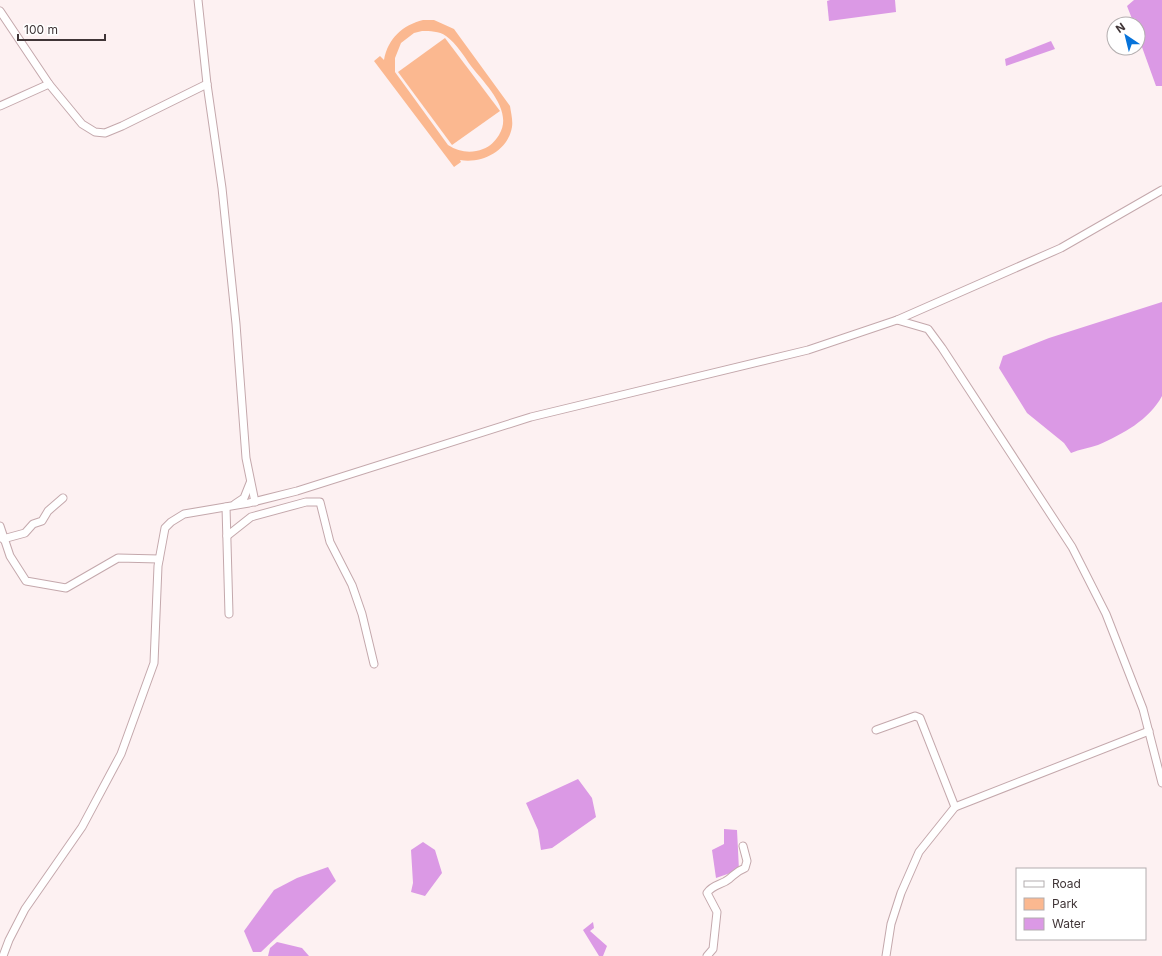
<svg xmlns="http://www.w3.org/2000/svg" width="1162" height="956" viewBox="0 0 1162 956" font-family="Inter,sans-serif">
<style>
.green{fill:#fbb890;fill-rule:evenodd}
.water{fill:#db99e5}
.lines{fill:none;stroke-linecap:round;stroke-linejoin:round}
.minor-casing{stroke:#c4a8ac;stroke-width:9}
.minor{stroke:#fff;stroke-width:7}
</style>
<rect width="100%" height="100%" fill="#fdf1f2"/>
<g class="green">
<path d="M423 20H434L454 29 510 106C511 113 513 120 512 127 508 151 482 164 460 160L461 162 454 167 374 61 380 56 384 60C388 38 403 25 423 20ZM422 31C430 31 439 31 446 36 456 43 464 56 471 66 485 84 514 111 499 135 495 141 490 147 483 149 471 154 459 152 448 145L395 72V58L401 43 414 33Z"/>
<polygon points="445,38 500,111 452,145 398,72"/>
</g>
<g class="water">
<polygon points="830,0 895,0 896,12 829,21 827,1"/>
<polygon points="1134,0 1162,0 1162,86 1156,86 1138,36 1138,24 1134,24 1127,6"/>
<polygon points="1051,41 1055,49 1006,66 1005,59"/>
<path d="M1162 302V396C1149 420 1123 434 1098 445 1089 448 1080 449 1071 453L1064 443 1027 413 999 368 1003 356 1049 338Z"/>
<polygon points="578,779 592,798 596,817 552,848 541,850 538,830 526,803"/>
<polygon points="724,829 737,830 739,870 716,878 712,850 724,844"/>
<polygon points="423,842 435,850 442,873 425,896 411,892 413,883 411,850"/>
<polygon points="328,867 336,881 261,952 253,952 244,931 274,890 297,878"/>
<polygon points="593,922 594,928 590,931 607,946 603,956 599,956 583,930"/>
<polygon points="277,942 302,948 309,956 268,956 270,948"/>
</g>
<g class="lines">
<g class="minor-casing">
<g id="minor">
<polyline points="198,0 207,84 222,188 236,324 246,458 255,502"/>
<polyline points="0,11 49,84 82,124 95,132 105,133 122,126 207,84"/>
<polyline points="0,106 49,84"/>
<polyline points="897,320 928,329 942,348 1072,547 1106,614 1143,709 1162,783"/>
<polyline points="235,504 244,498 250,483"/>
<polyline points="226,507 229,614"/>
<polyline points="0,526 10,556 26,581 66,588 118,558 159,559"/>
<polyline points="227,536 251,517 306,502 320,502 330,542 352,585 362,614 374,664"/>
<polyline points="3,539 25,533 33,524 42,521 48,511 63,498"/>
<polyline points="876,730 915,716 920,718 955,807"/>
<polyline points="3,956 9,940 25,909 82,827 121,754 154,663 158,566 165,528 171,522 184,514 249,503 297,491 531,417 808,350 897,320 1061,248 1162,190"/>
<path d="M707 956 713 949 717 912 707 893C713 884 722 885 729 879 735 874 737 871 745 868L747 861 743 846"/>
<polyline points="886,956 891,924 901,893 919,852 955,807 1149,731"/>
</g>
</g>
<use href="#minor" class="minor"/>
</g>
<rect x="1016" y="868" width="130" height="72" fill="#ffffff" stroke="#b3aeaf"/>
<rect x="1024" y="881" width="20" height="6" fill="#ffffff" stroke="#b3aeaf"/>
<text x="1052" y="888" font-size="12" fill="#403537">Road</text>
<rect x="1024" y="898" width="20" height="12" fill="#fbb890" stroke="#b3aeaf"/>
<text x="1052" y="908" font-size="12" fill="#403537">Park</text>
<rect x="1024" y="918" width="20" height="12" fill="#db99e5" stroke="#b3aeaf"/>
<text x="1052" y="928" font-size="12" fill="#403537">Water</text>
<g transform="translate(1126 36) rotate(325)"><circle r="19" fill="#ffffff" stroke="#b3aeaf"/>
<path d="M0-3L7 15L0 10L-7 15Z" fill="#0773da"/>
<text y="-6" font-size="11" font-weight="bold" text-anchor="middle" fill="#403537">N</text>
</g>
<path d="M18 34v6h87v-6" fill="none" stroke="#403537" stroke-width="2"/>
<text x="24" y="34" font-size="12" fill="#403537" stroke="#ffffff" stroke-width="3" paint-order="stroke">100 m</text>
</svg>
